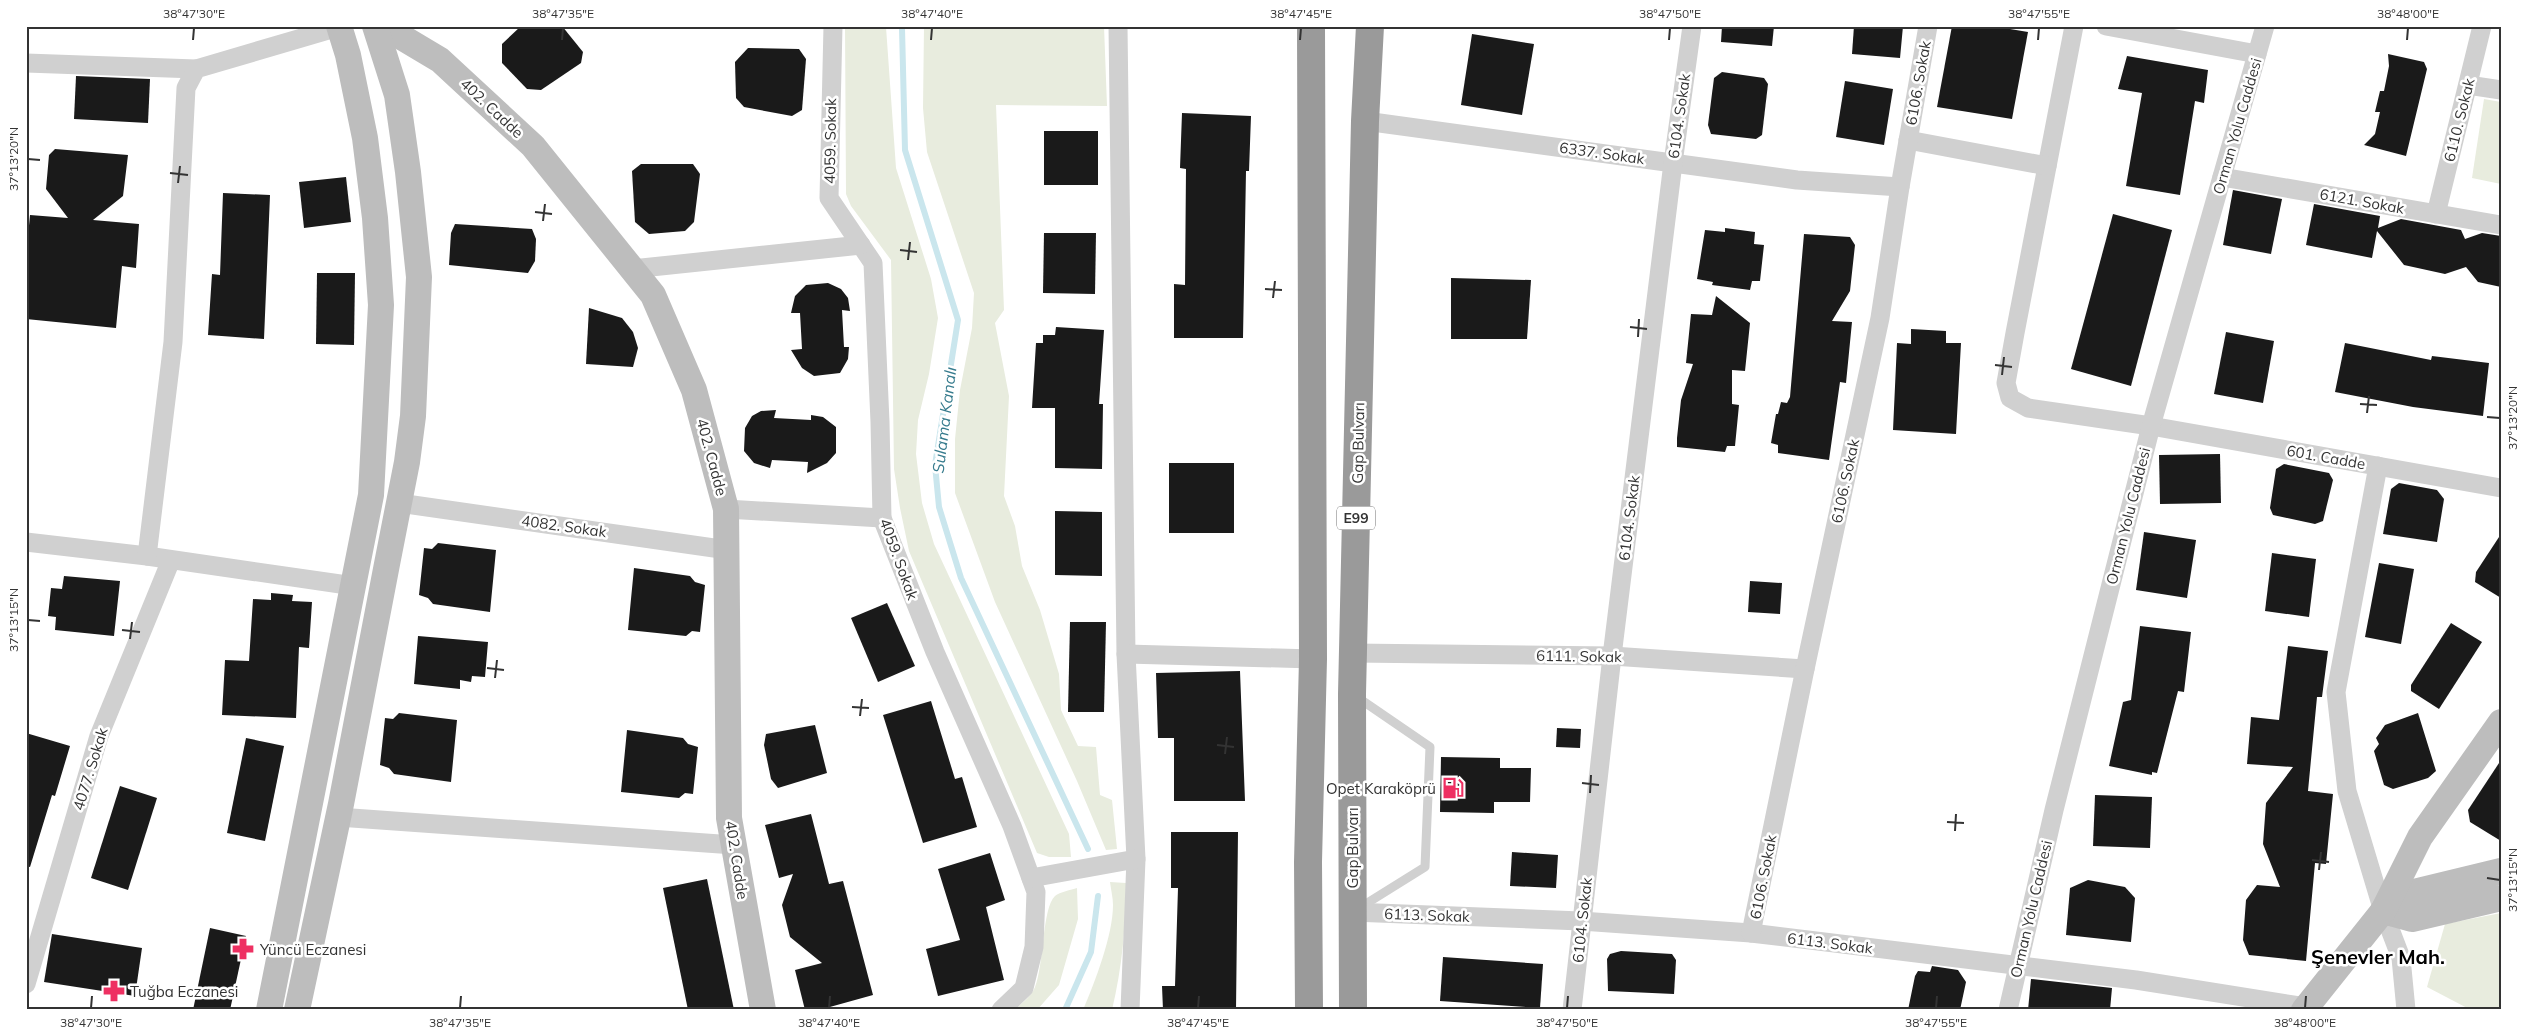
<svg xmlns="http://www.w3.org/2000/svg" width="2527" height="1036" viewBox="0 0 2527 1036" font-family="Mulish,sans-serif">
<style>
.green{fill:#e8ecde}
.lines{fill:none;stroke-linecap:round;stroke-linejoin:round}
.stream{stroke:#cae6ed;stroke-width:6}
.building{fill:#1a1a1a}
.lane{stroke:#d0d0d0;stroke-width:9}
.street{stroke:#d0d0d0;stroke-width:19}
.secondary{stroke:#bdbdbd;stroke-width:26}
.highway{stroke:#9a9a9a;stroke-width:28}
.ticks{fill:none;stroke:#333;stroke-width:2}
.labels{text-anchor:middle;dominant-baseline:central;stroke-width:5;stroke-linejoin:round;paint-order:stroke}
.shield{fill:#fff;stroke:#707070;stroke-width:1}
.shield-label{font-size:14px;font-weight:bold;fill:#333}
.street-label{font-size:15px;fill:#333;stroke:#fff}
.poi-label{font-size:15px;fill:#333;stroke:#fff;text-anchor:start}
.water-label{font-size:16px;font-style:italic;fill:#367b8d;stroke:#fff}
.district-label{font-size:20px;font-weight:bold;fill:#000;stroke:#fff}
.neatline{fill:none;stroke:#333;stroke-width:2}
.ticks-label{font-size:12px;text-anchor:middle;fill:#333}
</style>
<rect width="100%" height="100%" fill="#fff"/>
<g class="green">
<polygon points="845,26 886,27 896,168 931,279 938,318 929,374 918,420 916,454 922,503 934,544 1069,834 1071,857 1049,857 1037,853 909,551 900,508 894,469 891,260 851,206 846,194"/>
<polygon points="924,26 1104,26 1107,106 996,105 1004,310 995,323 1009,396 1004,496 1015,526 1022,566 1040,610 1059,674 1061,710 1078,746 1096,747 1100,795 1112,800 1117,849 1106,850 1077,781 995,602 955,493 955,439 960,390 972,328 974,293 927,152 923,108"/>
<polygon points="2484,99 2501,102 2501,184 2472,178"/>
<path d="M1110 882 1126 883C1126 926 1122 968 1112 1010H1083C1095 982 1113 935 1113 905 1113 898 1111 890 1110 882Z"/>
<path d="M1077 888 1078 919 1059 985 1037 1010H1014C1022 1003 1031 997 1035 987 1044 966 1042 908 1055 896 1060 892 1071 890 1077 888Z"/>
<polygon points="2501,913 2501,1010 2471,1010 2427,987 2445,924"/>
</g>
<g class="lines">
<g class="stream">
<polyline points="902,28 905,150 958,320 935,465 939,507 961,578 1088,849"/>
<polyline points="1065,1010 1091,952 1098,896"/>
</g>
</g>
<g class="building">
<polygon points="521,26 562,26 583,52 581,63 541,90 527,89 502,63 502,44"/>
<polygon points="1722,26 1774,26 1772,46 1721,42"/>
<polygon points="1854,26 1903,26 1900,58 1852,54"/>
<polygon points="1952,26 1992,26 2028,32 2012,119 1937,107"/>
<polygon points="1472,34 1534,44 1522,115 1461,105"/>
<polygon points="748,48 799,49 806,59 802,110 792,116 744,107 736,98 735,62"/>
<polygon points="2388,54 2424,62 2427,69 2406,156 2364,145 2375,134 2380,112 2375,112 2380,91 2384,91 2389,66"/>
<polygon points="2127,56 2208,70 2204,103 2195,101 2180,195 2126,186 2142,93 2118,89"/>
<polygon points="1722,72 1764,78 1768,84 1762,135 1756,139 1711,134 1708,125 1714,78"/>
<polygon points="76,76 150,79 148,123 74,119"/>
<polygon points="1845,81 1893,89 1884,145 1836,137"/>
<polygon points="1182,113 1251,116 1249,171 1246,171 1243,338 1174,338 1174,284 1185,285 1186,169 1180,168"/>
<rect x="1044" y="131" width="54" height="54"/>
<polygon points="55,149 128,155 123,196 93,220 139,224 136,268 122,266 116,328 26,319 26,257 30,215 68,218 46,189 49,155"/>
<polygon points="641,164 693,164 700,174 694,222 685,231 649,234 635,222 632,171"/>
<polygon points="346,177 351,222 304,228 299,182"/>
<polygon points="2233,190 2282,199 2271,254 2223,245"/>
<polygon points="223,193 270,195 264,339 208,335 212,274 220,275"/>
<polygon points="2314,204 2380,216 2378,228 2401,219 2461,230 2465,239 2482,233 2501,236 2501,287 2478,282 2466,267 2445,274 2404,265 2377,231 2372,258 2306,245"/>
<polygon points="2113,214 2172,230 2131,386 2071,369"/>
<polygon points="455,224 532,229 536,239 535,261 528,273 449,265 451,233"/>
<polygon points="1725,228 1755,232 1754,244 1764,245 1760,281 1752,281 1750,290 1712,285 1713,282 1697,279 1705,230 1725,232"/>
<polygon points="1044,233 1096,233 1095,294 1043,293"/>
<polygon points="1804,234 1850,237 1855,245 1850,291 1832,321 1852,322 1846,383 1840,382 1829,460 1778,453 1778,445 1771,443 1776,414 1778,414 1781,402 1787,403 1790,397"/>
<polygon points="317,273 355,273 354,345 316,344"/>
<polygon points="1451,278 1531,280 1527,339 1451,339"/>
<polygon points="828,283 841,289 848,298 850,311 842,310 844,347 849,347 848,359 840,373 814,376 802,368 791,350 802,349 800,313 791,313 795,296 806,285"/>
<polygon points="1716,296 1750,323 1745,371 1732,370 1732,404 1739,405 1735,446 1727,446 1725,452 1677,447 1677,438 1681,400 1693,364 1686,363 1691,314 1712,315"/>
<polygon points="589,308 622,318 633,332 638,348 633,367 586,364"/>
<polygon points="1056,327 1104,330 1099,404 1103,404 1102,469 1055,468 1055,408 1032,408 1036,343 1043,343 1043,335 1055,335"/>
<polygon points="1911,329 1946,331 1946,343 1961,343 1956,434 1893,430 1897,343 1911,344"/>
<polygon points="2226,332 2274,341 2263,403 2214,394"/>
<polygon points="2345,343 2431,360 2432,356 2489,363 2483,416 2413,407 2335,392"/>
<polygon points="776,410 774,418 811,420 811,415 823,417 836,427 836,453 827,463 807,473 808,462 772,460 770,468 754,463 744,451 745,428 752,416 761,411"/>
<polygon points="2220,454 2221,503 2160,504 2159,455"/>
<rect x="1169" y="463" width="65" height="70"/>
<polygon points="2284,464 2329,473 2333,480 2323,521 2315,524 2273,515 2270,508 2276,469"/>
<polygon points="2399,483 2437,490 2444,499 2437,542 2383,534 2391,489"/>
<polygon points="1055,511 1102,512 1102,576 1055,575"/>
<polygon points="2144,532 2196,540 2187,598 2136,590"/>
<polygon points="2501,534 2501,598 2475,582 2476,572"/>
<polygon points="438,543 496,550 490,612 433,604 428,598 419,595 424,548 432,549"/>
<polygon points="2272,553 2316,559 2309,617 2265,611"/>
<polygon points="2379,563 2414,569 2401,644 2365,637"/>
<polygon points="634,568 690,576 695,582 705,585 700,632 692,631 686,636 628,630"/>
<polygon points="64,576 120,581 114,636 55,630 56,617 48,616 51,588 62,589"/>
<polygon points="1750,581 1782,583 1780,614 1748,612"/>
<polygon points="271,593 293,595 292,601 312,602 309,648 299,647 296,718 222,715 225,660 249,661 253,599 271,600"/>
<polygon points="887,603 915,666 878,682 851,618"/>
<polygon points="1070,622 1106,622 1104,712 1068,712"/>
<polygon points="2451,623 2482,642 2439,709 2411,691 2411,685"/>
<polygon points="2140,626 2191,632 2184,692 2178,691 2157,773 2152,772 2152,775 2109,766 2123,702 2131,700"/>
<polygon points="418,636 488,642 485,677 472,676 471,682 460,680 460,689 414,684"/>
<polygon points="2288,646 2328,651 2322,697 2317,697 2308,791 2333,794 2326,864 2315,863 2306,961 2249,955 2243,940 2246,900 2257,885 2280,887 2263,844 2266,803 2293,767 2247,764 2251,717 2279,720"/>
<polygon points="1240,671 1245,801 1174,801 1174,738 1158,738 1156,673"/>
<polygon points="931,701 955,779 962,777 977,827 923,843 883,715"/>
<polygon points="399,713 457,720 451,782 394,774 389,768 380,765 385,718 393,719"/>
<polygon points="2418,713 2436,771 2428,778 2393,789 2384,785 2374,751 2379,744 2376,738 2385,725"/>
<polygon points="815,725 827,773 778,788 771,779 764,745 766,734"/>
<polygon points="1557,728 1581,729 1580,748 1556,747"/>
<polygon points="627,730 683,738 688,744 698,747 693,794 685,793 679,798 621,792"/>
<polygon points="26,733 70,746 55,796 52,795 30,867 26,866"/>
<polygon points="246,738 284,746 265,841 227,833"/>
<polygon points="1441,757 1500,758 1500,768 1531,768 1530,802 1494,802 1494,813 1440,812"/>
<polygon points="2501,760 2501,841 2470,822 2468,810"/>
<polygon points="120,786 157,798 128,890 91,878"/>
<polygon points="2095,795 2152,797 2150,848 2093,846"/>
<polygon points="811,814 829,884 843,881 873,995 819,1010 805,1010 795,970 822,963 790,937 782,905 793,874 779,878 765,825"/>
<polygon points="1171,832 1238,832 1236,1010 1163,1010 1162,986 1175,986 1178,888 1171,888"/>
<polygon points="1512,852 1558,855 1556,888 1510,886"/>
<polygon points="990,853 1005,900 986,907 1004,980 938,996 926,949 960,940 938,869"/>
<polygon points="707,879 734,1010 688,1010 663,888"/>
<polygon points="2088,880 2125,887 2135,898 2131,942 2066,935 2070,888"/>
<polygon points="210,928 246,936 230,1010 193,1010"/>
<polygon points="52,934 142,948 135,996 44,982"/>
<polygon points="1621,951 1672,954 1676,960 1674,994 1608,991 1607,959 1610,954"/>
<polygon points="1443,957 1543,964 1540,1008 1440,1001"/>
<polygon points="1932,966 1958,970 1966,982 1960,1010 1908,1010 1915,976 1918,971 1930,972"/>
<polygon points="2031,979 2112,988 2110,1010 2028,1010"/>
</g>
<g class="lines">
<polyline class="lane" points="1356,910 1425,867 1430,747 1357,697"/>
<g class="street">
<polyline points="833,26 829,198 873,263 880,422 882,518 935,652 1012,826 1036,892 1034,947 1024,988 1001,1010"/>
<polyline points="1118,26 1126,654 1136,859 1130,1010"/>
<polyline points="2074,26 2015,333 2006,383 2010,398 2028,408 2151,426 2501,488"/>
<polyline points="2106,26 2257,54"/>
<polyline points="26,63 196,69"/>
<polyline points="2468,85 2501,90"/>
<polyline points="1365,121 1797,180 1900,187"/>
<polyline points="1908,140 2047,166"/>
<polyline points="2222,177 2501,225"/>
<polyline points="2436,214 2482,26"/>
<polyline points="632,269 861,245"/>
<polyline points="2378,466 2336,692 2347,791 2383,911 2401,958 2406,1010"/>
<polyline points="399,503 728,550"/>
<polyline points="726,509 882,518"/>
<polyline points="26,542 147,556 354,586"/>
<polyline points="147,556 173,342 186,88 196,69 339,27"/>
<polyline points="1353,653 1612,656 1805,669"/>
<polyline points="1126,654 1313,659"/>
<polyline points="338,817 734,845"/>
<polyline points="1031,878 1136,859"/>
<polyline points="1352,912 1581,921 1751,933 2136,980 2306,1007"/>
<polyline points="1751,933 1805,669 1880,318 1900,187 1928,26"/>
<polyline points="26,984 99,736 171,560"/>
<polyline points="1572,1010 1612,656 1673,163 1692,26"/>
<polyline points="2008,1010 2054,810 2151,426 2265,26"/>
</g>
<g class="secondary">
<polyline points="383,26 440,60 533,146 653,295 694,390 726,509 729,818 763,1010"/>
<polyline points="2501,871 2406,894 2383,911 2412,919 2501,898"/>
<polyline points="269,1010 371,495 381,305 375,218 365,138 348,55 339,26"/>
<polyline points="297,1010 341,804 387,564 407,462 413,416 419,277 408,172 397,95 375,26"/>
<polyline points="2304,1010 2383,911 2420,837 2501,722"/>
</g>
<g class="highway">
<polyline points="1309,1010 1308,862 1313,659 1311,26"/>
<polyline points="1353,1010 1352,694 1365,121 1370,26"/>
</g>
</g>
<path class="ticks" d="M193 40 194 28M562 40 563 28M931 40 932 28M1300 40 1301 28M1669 40 1670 28M2038 40 2039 28M2407 40 2408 28M28 159 40 160M170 173 188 175M178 183 180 166M535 212 552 214M543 221 545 204M900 250 917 252M908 260 910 242M1265 289 1282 290M1273 298 1275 281M1630 327 1647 329M1638 337 1639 319M1995 365 2012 367M2002 375 2004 357M2360 404 2377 405M2367 413 2369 396M2487 417 2500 418M28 620 40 621M122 630 140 632M130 639 132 622M487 668 504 670M495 678 497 660M852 707 869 708M860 716 862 699M1217 745 1234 747M1225 754 1227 737M1582 783 1599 785M1590 793 1591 775M1947 822 1964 823M1955 831 1956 814M2312 860 2329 862M2319 870 2321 852M2487 878 2500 880M91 1008 92 996M460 1008 461 996M829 1008 830 996M1198 1008 1199 996M1567 1008 1568 996M1936 1008 1937 996M2305 1008 2306 996"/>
<defs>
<g id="fuel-bare" transform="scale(1.725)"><path d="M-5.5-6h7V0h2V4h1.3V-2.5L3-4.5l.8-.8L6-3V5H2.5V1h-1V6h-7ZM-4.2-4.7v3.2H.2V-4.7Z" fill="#ee3062" stroke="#fff" stroke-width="2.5" paint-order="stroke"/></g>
<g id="pharmacy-bare" transform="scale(1.725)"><path d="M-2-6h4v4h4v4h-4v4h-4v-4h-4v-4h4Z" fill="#ee3062" stroke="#fff" stroke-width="2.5" paint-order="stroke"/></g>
</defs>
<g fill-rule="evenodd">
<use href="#fuel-bare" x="1453" y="788"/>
<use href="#pharmacy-bare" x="243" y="949"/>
<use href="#pharmacy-bare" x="114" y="991"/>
</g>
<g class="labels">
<rect class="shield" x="1337" y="506.5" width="38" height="23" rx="4"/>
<g class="shield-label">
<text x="1356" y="518">E99</text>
</g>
<g class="street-label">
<text transform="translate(1918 83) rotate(-80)">6106. Sokak</text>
<text transform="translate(492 108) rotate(43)">402. Cadde</text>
<text transform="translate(1679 116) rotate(-82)">6104. Sokak</text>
<text transform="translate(2459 120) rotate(-76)">6110. Sokak</text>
<text transform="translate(2237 126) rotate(-74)">Orman Yolu Caddesi</text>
<text transform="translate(830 141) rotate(-89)">4059. Sokak</text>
<text transform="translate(1602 153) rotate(8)">6337. Sokak</text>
<text transform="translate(2362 201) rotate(10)">6121. Sokak</text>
<text transform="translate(1358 443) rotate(-89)">Gap Bulvarı</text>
<text transform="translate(712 457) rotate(75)">402. Cadde</text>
<text transform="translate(2326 457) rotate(10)">601. Cadde</text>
<text transform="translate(1845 481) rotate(-78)">6106. Sokak</text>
<text transform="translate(2128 516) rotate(-76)">Orman Yolu Caddesi</text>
<text transform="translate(1629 518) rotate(-83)">6104. Sokak</text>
<text transform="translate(564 526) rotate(8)">4082. Sokak</text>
<text transform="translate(899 559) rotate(70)">4059. Sokak</text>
<text transform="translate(1579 656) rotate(1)">6111. Sokak</text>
<text transform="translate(90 769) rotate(-73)">4077. Sokak</text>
<text transform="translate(1352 848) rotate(-90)">Gap Bulvarı</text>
<text transform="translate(737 860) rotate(81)">402. Cadde</text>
<text transform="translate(1763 877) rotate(-79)">6106. Sokak</text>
<text transform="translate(2031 909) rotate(-77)">Orman Yolu Caddesi</text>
<text transform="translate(1427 915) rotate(2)">6113. Sokak</text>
<text transform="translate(1582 920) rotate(-84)">6104. Sokak</text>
<text transform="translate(1830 943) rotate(7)">6113. Sokak</text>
</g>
<g class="poi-label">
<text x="1436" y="788" text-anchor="end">Opet Karaköprü</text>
<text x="260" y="949">Yüncü Eczanesi</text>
<text x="130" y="991">Tuğba Eczanesi</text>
</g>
<g class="water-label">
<text transform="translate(944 420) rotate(-83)">Sulama Kanalı</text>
</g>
<g class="district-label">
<text x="2378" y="956">Şenevler Mah.</text>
</g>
</g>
<rect width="2527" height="1036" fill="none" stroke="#ffffff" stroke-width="55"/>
<rect x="28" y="28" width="2472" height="980" class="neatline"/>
<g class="ticks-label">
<text x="194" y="18">38°47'30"E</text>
<text x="563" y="18">38°47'35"E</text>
<text x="932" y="18">38°47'40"E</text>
<text x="1301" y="18">38°47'45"E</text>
<text x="1670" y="18">38°47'50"E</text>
<text x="2039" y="18">38°47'55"E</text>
<text x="2408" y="18">38°48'00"E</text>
<text transform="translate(14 159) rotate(-90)" y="4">37°13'20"N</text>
<text transform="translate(2513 418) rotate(-90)" y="4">37°13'20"N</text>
<text transform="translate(14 620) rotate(-90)" y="4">37°13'15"N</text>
<text transform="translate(2513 880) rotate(-90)" y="4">37°13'15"N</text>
<text x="91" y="1027">38°47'30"E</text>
<text x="460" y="1027">38°47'35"E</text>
<text x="829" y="1027">38°47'40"E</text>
<text x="1198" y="1027">38°47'45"E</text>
<text x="1567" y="1027">38°47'50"E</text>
<text x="1936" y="1027">38°47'55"E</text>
<text x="2305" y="1027">38°48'00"E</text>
</g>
</svg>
